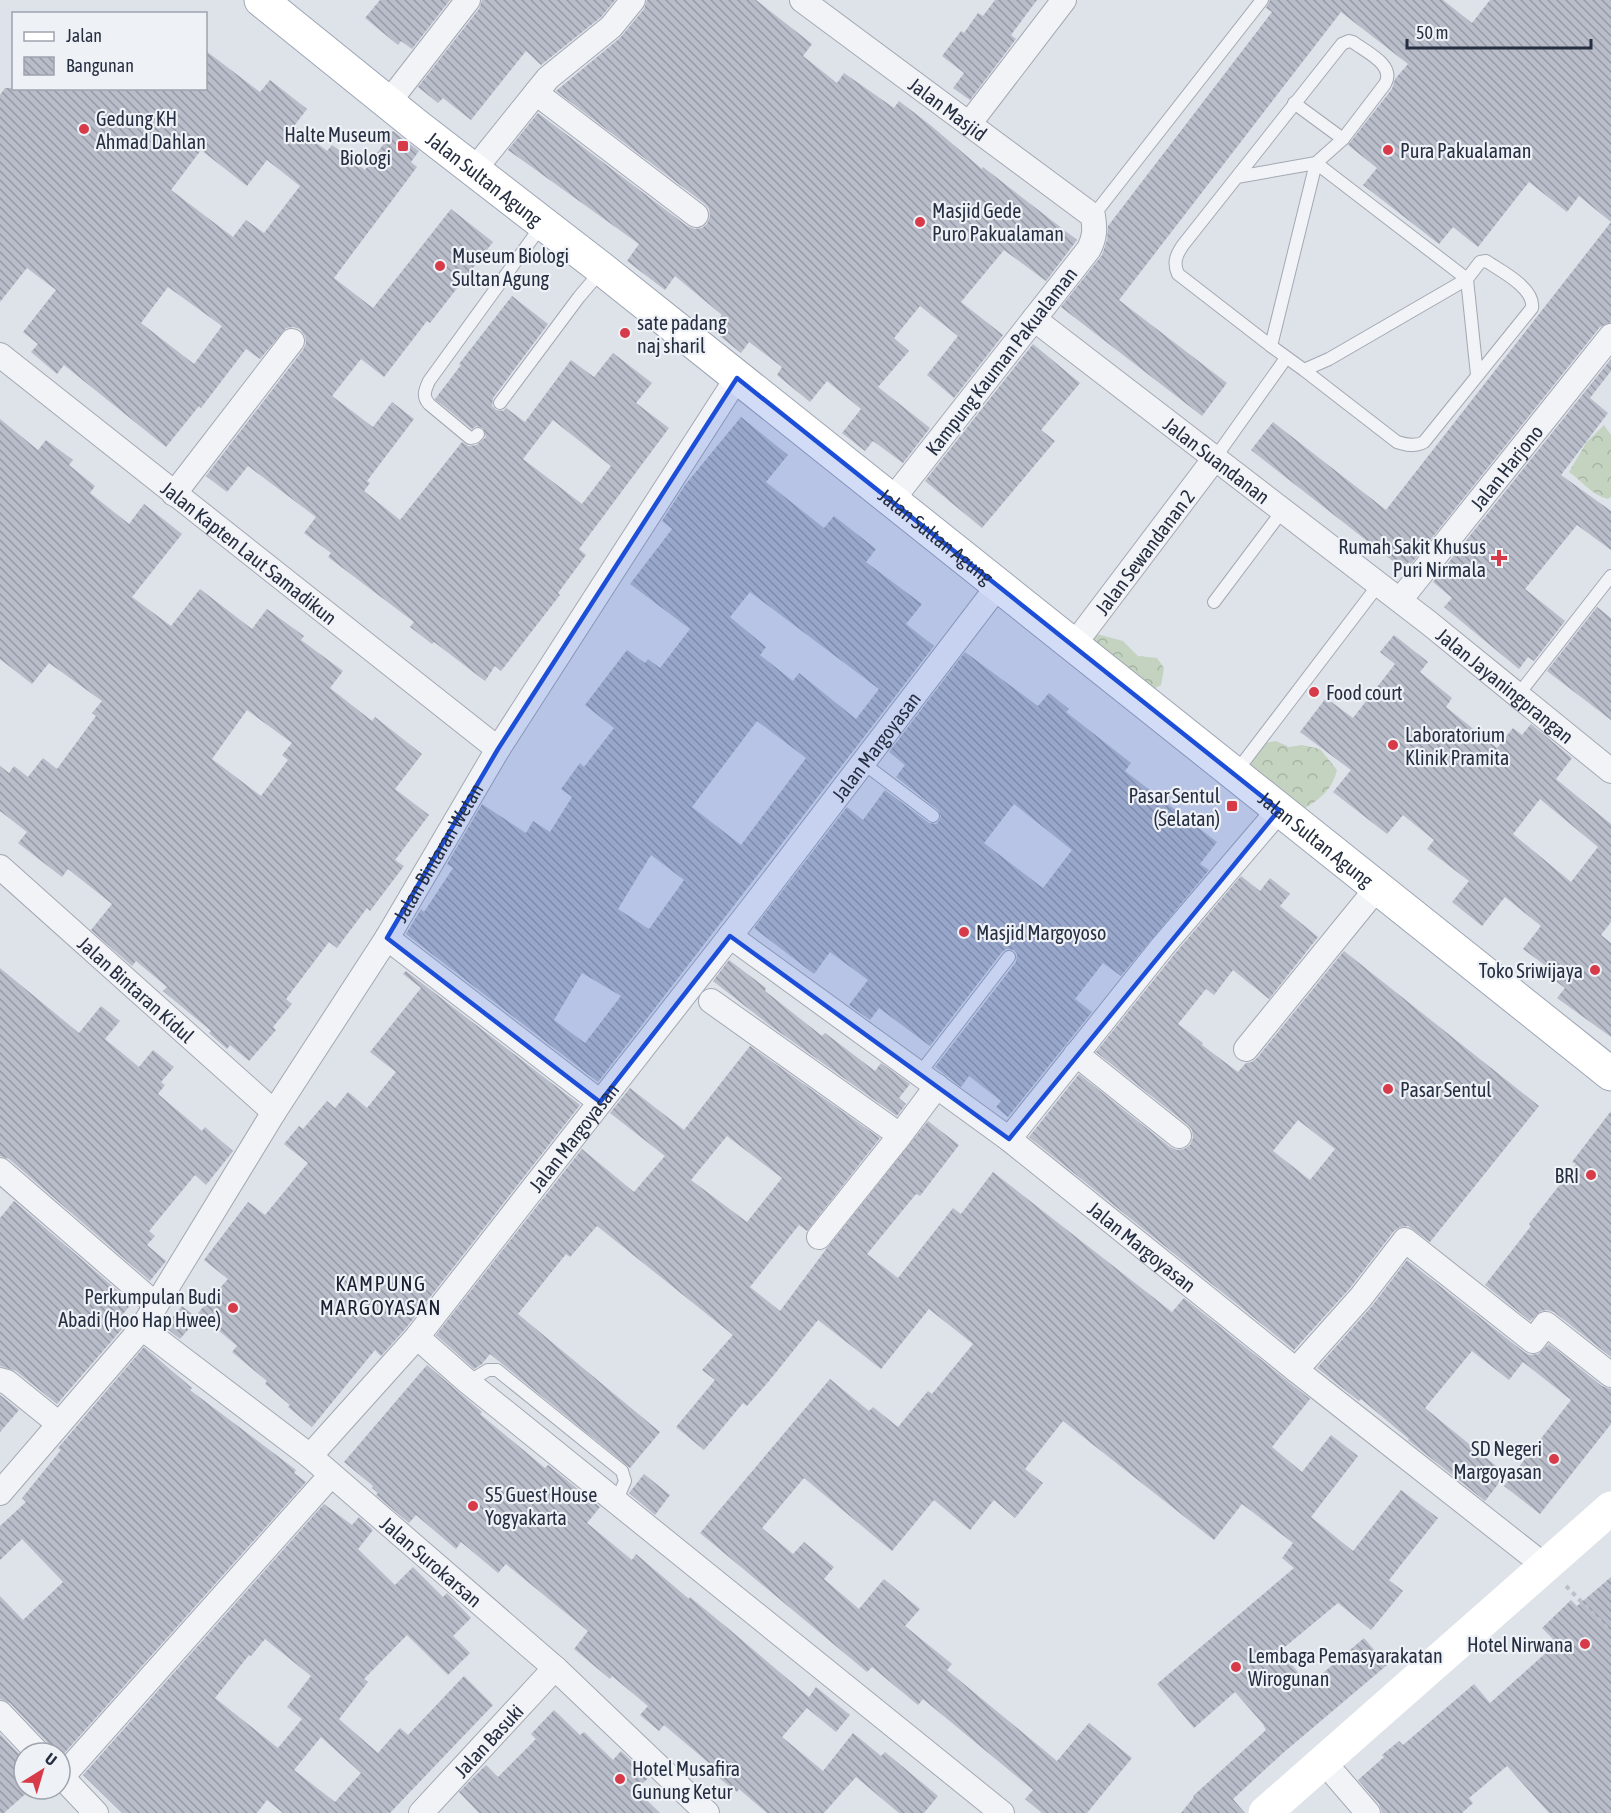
<svg xmlns="http://www.w3.org/2000/svg" width="1611" height="1813" viewBox="0 0 1611 1813" font-family="'Asap Condensed',sans-serif">
<style>
.forest{fill:url(#forest-crowns)}
.building{fill:url(#building-back-hatch);fill-rule:evenodd}
.lines{fill:none;stroke-linecap:round;stroke-linejoin:round}
.lane-casing{stroke:#a3a8b3;stroke-width:14}
.street-casing{stroke:#a3a8b3;stroke-width:26}
.primary-casing{stroke:#9da5b5;stroke-width:35}
.path{stroke:#bcc0c8;stroke-width:4;stroke-dasharray:4.5 4.5;stroke-linecap:butt}
.lane{stroke:#f1f3f7;stroke-width:12}
.street{stroke:#f1f3f7;stroke-width:24}
.secondary{stroke:#fff;stroke-width:33}
.primary{stroke:#fff;stroke-width:33}
.marked{fill:#1d4ed8;fill-opacity:0.2;stroke:#1d4ed8;stroke-width:4.5;stroke-linejoin:round}
.poi-dot{fill:#d73a48;stroke:#eef1f6;stroke-width:2}
.labels{text-anchor:middle;dominant-baseline:central;stroke-width:4.5;stroke-linejoin:round;paint-order:stroke}
.street-label{font-size:20px;fill:#262e41;stroke:#eef1f6}
.poi-label{font-size:20px;fill:#262e41;stroke:#eef1f6;text-anchor:start}
.neighbourhood-label{font-size:21px;letter-spacing:1.5px;fill:#191f31;stroke:#eef1f6}
</style>
<defs>
<pattern id="forest-crowns" width="20" height="18" patternUnits="userSpaceOnUse" patternTransform="scale(1.5)"><rect width="20" height="18" fill="#c3d3bf"/><path d="M2 6a3 3 0 1 1 6 0M12 15a3 3 0 1 1 6 0" fill="none" stroke="#a7b5a5"/></pattern>
<pattern id="building-back-hatch" width="6" height="6" patternUnits="userSpaceOnUse" patternTransform="scale(1.5)"><rect width="6" height="6" fill="#b8bdc9"/><path d="M-1 5l2 2M0 0l6 6M5-1l2 2" fill="none" stroke="#959aa5"/></pattern>
</defs>
<rect width="100%" height="100%" fill="#dee2e9"/>
<g class="forest">
<path d="M1604 425 1611 435V497L1608 499C1593 496 1582 481 1569 472L1586 443Z"/>
<polygon points="1097,634 1123,641 1138,656 1157,658 1164,668 1161,685 1148,692 1083,647"/>
<path d="M1276 741 1289 747 1302 745 1320 749 1337 770C1332 789 1322 798 1305 808L1285 803 1243 768 1265 743Z"/>
</g>
<g class="building">
<polygon points="380,0 450,0 412,49 401,41 398,45 365,18"/>
<polygon points="482,0 615,0 601,17 541,65 526,51 471,120 443,98 438,103 418,87 479,9"/>
<polygon points="647,0 756,0 812,44 803,56 837,83 844,73 894,108 899,101 929,124 982,169 983,167 1077,240 1046,281 1004,250 961,302 1003,335 954,398 927,375 958,336 920,306 894,338 909,351 878,387 930,428 903,463 873,441 865,451 842,433 861,409 827,381 810,402 777,375 782,367 749,342 741,353 711,329 722,315 675,276 665,290 627,261 639,244 508,150 538,113 687,226 695,229 702,228 707,224 710,216 709,209 705,204 556,91 620,38 644,9"/>
<polygon points="995,0 1037,0 1011,35 1016,39 970,100 953,88 964,73 942,56 961,31 964,33 978,13 983,16"/>
<polygon points="1270,0 1443,0 1472,23 1490,0 1611,0 1611,222 1579,196 1567,212 1529,182 1478,247 1453,227 1439,244 1363,185 1377,168 1348,145 1392,89 1395,79 1408,64 1341,12 1119,300 1227,383 1202,416 1061,307 1102,255 1107,240 1108,226 1272,12 1266,8"/>
<path d="M206 51 260 92 270 80 307 109 294 126 327 151 332 145 365 170 393 131 419 151 411 162 417 167 334 278 373 308 451 209 493 242 430 323 427 321 384 377 361 359 332 396 373 427 392 402 414 419 367 481 370 483 364 491 400 520 462 442 468 446 477 445 486 437 483 428 476 426 472 429 435 399 461 365 459 364 512 296 548 324 493 398 492 406 496 410 503 411 506 408 525 422 571 360 594 377 613 353 652 383 636 403 669 428 579 549 586 555 558 593 560 595 501 671 495 666 485 681 434 642 432 644 410 627 414 622 328 557 331 553 304 533 316 517 248 466 227 492 206 476 303 350 306 343 305 336 300 329 293 327 286 328 260 359 246 349 201 408 199 406 166 447 64 365 57 374 31 352 38 344 23 332 56 290 27 268 0 302V95L5 88H206ZM201 150 247 186 267 160 300 186 264 233 246 220 233 237 171 190ZM168 287 222 326 194 364 141 323ZM553 420 611 466 582 504 523 459Z"/>
<polygon points="1611,222 1611,322 1600,327 1411,564 1409,562 1403,569 1251,450 1273,422 1386,510"/>
<polygon points="1033,344 1080,383 1041,430 1055,441 982,528 925,481"/>
<polygon points="1611,359 1611,371 1590,398 1608,413 1561,475 1611,511 1611,550 1577,525 1525,589 1565,621 1534,661 1528,657 1519,669 1444,607 1452,598 1433,582"/>
<path d="M741 417 788 455 766 482 824 528 834 516 876 549 866 562 922 604 906 624 934 646 598 1082 406 934 421 909 424 912 453 868 447 864 482 804 526 833 533 821 550 832 572 797 561 789 580 763 584 767 614 728 585 705 627 650 645 663 648 659 660 668 690 629 630 584 672 529 662 521 685 485ZM750 592 879 689 856 719 799 673 793 681 760 655 766 647 730 617ZM757 721 806 758 741 845 692 807ZM651 855 684 880 649 929 618 909ZM582 973 621 996 585 1043 554 1020Z"/>
<path d="M0 419 38 450 46 440 73 460 69 465 95 486 90 493 129 524 144 504 182 534 132 597 171 626 200 589 252 629 267 609 304 636 301 640 343 671 330 688 372 721 375 717 422 754 395 789 429 815 395 860 404 866 370 911 367 908 337 948 329 942 286 999 292 1004 273 1027 276 1030 249 1061 230 1045 227 1049 209 1033 211 1031 163 991 167 987 136 961 132 966 91 930 112 904 68 869 62 877 18 843 27 832 0 811V766L9 773 14 766 28 777 43 758 57 769 96 716 92 713 102 701 49 663 32 684 0 659ZM247 710 292 743 282 755 288 760 261 796 212 759Z"/>
<polygon points="1597,607 1611,618 1611,720 1547,671"/>
<path d="M1394 635 1428 662 1420 672 1452 698 1446 707 1497 748 1513 728 1522 735 1531 724 1572 758 1556 779 1611 824V922L1601 935 1611 943V1037L1557 998 1565 988 1542 971 1546 966 1523 949 1541 926 1505 897 1482 926 1452 902 1469 881 1427 849 1434 840 1403 815 1387 834 1333 792 1351 770 1300 732 1326 698 1353 718 1395 664 1380 652ZM1540 799 1598 847 1571 882 1513 834Z"/>
<path d="M965 652 1038 706 1049 693 1069 709 1066 712 1131 763 1125 771 1217 842 1200 864 1209 870 1121 976 1103 963 1075 999 1092 1012 1008 1117 996 1107 1001 1101 969 1076 961 1087 935 1067 1016 962 1017 954 1014 950 1006 949 1002 952 930 1046 879 1008 870 1020 849 1005 868 980 830 952 814 974 754 928 847 807 863 820 885 790 929 823 936 824 939 821 941 816 938 810 896 777 905 765 889 752ZM1014 804 1072 850 1043 888 984 843Z"/>
<path d="M1241 876 1260 891 1270 878 1290 894 1280 906 1318 937 1269 999 1233 970 1214 995 1206 989 1178 1024 1203 1043 1202 1045 1238 1072 1246 1063 1252 1062 1257 1058 1344 951 1539 1106 1430 1242 1408 1226 1400 1227 1394 1231 1350 1288 1294 1350 1029 1137 1079 1074 1170 1147 1177 1150 1184 1149 1190 1145 1193 1138 1192 1130 1188 1125 1096 1052 1173 956ZM1298 1120 1335 1149 1310 1180 1273 1151Z"/>
<polygon points="729,960 766,988 765,991 822,1036 825,1033 875,1071 881,1063 910,1084 899,1098 906,1104 897,1116 768,1024 713,981"/>
<polygon points="0,968 79,1033 101,1006 120,1021 105,1039 139,1067 153,1050 174,1067 161,1082 165,1085 158,1094 202,1131 205,1127 233,1151 206,1185 195,1175 149,1231 155,1236 147,1245 166,1261 150,1281 9,1159 0,1156"/>
<polygon points="406,971 580,1105 406,1328 381,1356 375,1350 312,1427 288,1407 290,1405 265,1384 267,1381 232,1352 237,1346 198,1313 228,1279 204,1260 248,1202 265,1215 308,1163 284,1144 299,1126 303,1129 327,1101 335,1108 348,1092 367,1108 396,1072 370,1052 421,988 403,974"/>
<path d="M750 1046 880 1138 807 1231 799 1225 750 1287 780 1311 827 1248 928 1121 959 1145 920 1196 916 1194 867 1254 898 1278 953 1208 961 1214 993 1172 1172 1312 1184 1298 1310 1399 1272 1447 1302 1472 1331 1435 1358 1456 1311 1517 1353 1551 1401 1490 1438 1518 1389 1580 1403 1591 1371 1630 1338 1603 1280 1651 1309 1685 1364 1638 1387 1665 1283 1753 1233 1799 1245 1813H1181L1194 1797 1193 1796 1266 1730 1263 1724 1235 1692 1194 1728 1157 1684 1294 1568 1282 1558 1293 1543 1242 1504 1214 1540 1063 1421 1025 1469 1043 1483 1015 1518 994 1500 970 1530 934 1500 892 1551 804 1478 762 1528 793 1554 804 1542 834 1567 824 1579 859 1609 884 1579 920 1609 905 1626 952 1664 947 1670 1057 1761 1089 1723 1132 1758 1087 1813H1042L1025 1799 1033 1790 923 1699 918 1705 872 1667 867 1672 700 1533 830 1379 869 1411 873 1407 898 1427 928 1391 932 1394 973 1344 929 1309 881 1369 818 1320 769 1381 747 1406 743 1403 704 1450 676 1427 715 1380 702 1370 733 1335 597 1226 570 1257 566 1254 518 1314 660 1432 630 1468 490 1354 482 1364 474 1369 436 1335 582 1149 634 1192 665 1156 610 1113 630 1088 684 1130ZM727 1136 782 1178 747 1222 691 1180Z"/>
<polygon points="1611,1111 1611,1357 1554,1312 1547,1310 1541,1311 1530,1321 1485,1285 1531,1226 1529,1224 1576,1164 1572,1162"/>
<polygon points="14,1201 132,1303 115,1324 122,1329 57,1404 16,1371 0,1366 0,1218"/>
<polygon points="1407,1260 1524,1352 1530,1355 1538,1354 1549,1344 1602,1386 1611,1389 1611,1424 1540,1514 1504,1486 1571,1400 1523,1362 1509,1380 1472,1351 1425,1408 1506,1474 1485,1501 1408,1440 1409,1439 1361,1399 1359,1401 1317,1368 1372,1306"/>
<polygon points="182,1306 198,1318 180,1339 165,1327"/>
<polygon points="144,1347 192,1388 190,1390 296,1470 294,1473 306,1482 60,1758 60,1753 52,1753 48,1743 10,1703 0,1699 0,1596 23,1620 63,1582 22,1539 0,1560 0,1526 26,1502 22,1498 61,1450 58,1448"/>
<polygon points="427,1365 482,1412 480,1414 545,1468 548,1465 600,1507 587,1523 632,1560 636,1554 689,1599 690,1597 730,1630 809,1697 816,1687 850,1715 836,1732 807,1708 782,1737 823,1771 853,1733 881,1756 885,1752 938,1796 924,1813 899,1813 856,1777 824,1813 767,1813 739,1789 737,1792 719,1778 722,1774 664,1725 659,1731 640,1715 648,1706 612,1676 610,1679 574,1649 588,1631 506,1564 498,1573 461,1542 456,1549 416,1515 409,1523 376,1495 378,1493 372,1488 373,1486 344,1462"/>
<polygon points="0,1395 19,1410 0,1432"/>
<polygon points="644,1474 670,1495 655,1515 629,1493"/>
<path d="M324 1504 352 1525 359 1517 373 1530 358 1549 395 1585 413 1567 443 1597 447 1593 471 1618 453 1636 470 1653 448 1675 407 1635 364 1679 368 1682 339 1719 378 1753 400 1728 408 1735 464 1676 493 1705 390 1813H283L267 1800 257 1813H122L83 1775ZM265 1639 311 1676 287 1707 302 1719 278 1748 215 1698 249 1655 251 1656ZM321 1737 361 1773 335 1802 294 1770Z"/>
<polygon points="1611,1577 1611,1813 1549,1813 1507,1766 1469,1798 1473,1803 1462,1813 1382,1813 1379,1804 1358,1780 1384,1757 1382,1755 1399,1741 1403,1745 1474,1684 1490,1703 1557,1643 1542,1628 1571,1600 1577,1606"/>
<polygon points="554,1710 580,1735 584,1732 613,1760 621,1751 649,1777 636,1790 660,1813 479,1813 459,1792 486,1765 498,1777 536,1739 531,1734"/>
<polygon points="0,1734 24,1759 24,1789 31,1789 4,1813 0,1813"/>
</g>
<g class="lines">
<g class="lane-casing">
<g id="lane">
<polyline points="1294,103 1343,139"/>
<path d="M1237 177 1316 163 1343 139 1385 84C1396 65 1366 52 1353 42L1349 41 1342 44 1183 245C1176 255 1173 263 1178 274L1271 346"/>
<polyline points="1093,216 1262,0"/>
<path d="M1304 370 1397 442C1406 445 1415 447 1424 442L1532 308C1535 288 1501 271 1486 261L1480 262 1467 279 1329 359 1304 370 1271 346 1316 163 1467 279 1477 375"/>
<polyline points="500,403 579,297 602,270"/>
<path d="M478 434 475 437 470 438 429 404C422 396 425 390 429 381L542 225"/>
<polyline points="1215,458 1286,358"/>
<polyline points="1214,602 1283,510"/>
<polyline points="1518,695 1611,576"/>
<polyline points="863,763 933,816"/>
<polyline points="1236,772 1379,584"/>
<polyline points="920,1073 1009,957"/>
<polyline points="468,1382 488,1370 497,1370 622,1471 625,1481 616,1502"/>
</g>
</g>
<g class="street-casing">
<g id="street">
<path id="s1" d="M802 0 1093 216C1095 229 1095 237 1089 249L892 500"/>
<polyline points="536,93 696,215"/>
<polyline points="388,103 468,0"/>
<polyline points="969,124 1064,0"/>
<polyline points="474,170 548,78 611,27 633,0"/>
<path id="s2" d="M1034 319 1429 623 1611 771"/>
<path id="s3" d="M0 355 498 749"/>
<polyline points="174,494 292,341"/>
<path id="s4" d="M1400 600 1611 336"/>
<path id="s5" d="M1073 646 1215 458"/>
<path id="s6" d="M0 867 274 1112"/>
<path id="s7" d="M730 936 1009 1139 1296 1370 1546 1567"/>
<polyline points="387,938 600,1102"/>
<polyline points="711,1001 891,1129 898,1138 819,1237"/>
<polyline points="1246,1049 1377,888"/>
<polyline points="1076,1054 1179,1136"/>
<polyline points="898,1138 937,1086"/>
<polyline points="1009,1139 1162,947 1279,810"/>
<polyline points="0,1170 155,1304"/>
<path id="s8" d="M142 1328 310 1456 555 1668 707 1813"/>
<polyline points="417,1337 468,1382 1002,1813"/>
<polyline points="1296,1370 1361,1297 1405,1240 1533,1341 1546,1324 1611,1375"/>
<polyline points="0,1380 7,1382 59,1424"/>
<path id="s9" d="M310 1456 417 1337 752 908 998 586"/>
<path id="s10" d="M0 1493 142 1328 274 1112 387 938 498 749 737 378"/>
<polyline points="0,1713 38,1753"/>
<polyline points="1324,1762 1368,1813"/>
<polyline points="60,1775 96,1813"/>
<polyline points="62,1777 331,1475"/>
<path id="s11" d="M421 1813 555 1668"/>
</g>
</g>
<g class="primary-casing">
<g id="primary">
<path id="s12" d="M261 0 417 126 602 269 1611 1074"/>
</g>
</g>
<polyline class="path" points="1566,1586 1611,1632"/>
<use href="#lane" class="lane"/>
<use href="#street" class="street"/>
<polyline class="secondary" points="1265,1813 1611,1508"/>
<use href="#primary" class="primary"/>
</g>
<path class="marked" d="M737 378 1279 810 1009 1139 730 936 600 1102 387 938 498 749Z"/>
<g class="poi-dot">
<circle cx="84" cy="129" r="6"/>
<rect x="397" y="140" width="12" height="12" rx="3"/>
<circle cx="1388" cy="150" r="6"/>
<circle cx="920" cy="222" r="6"/>
<circle cx="440" cy="266" r="6"/>
<circle cx="625" cy="333" r="6"/>
<path d="M1496 549h6v6h6v6h-6v6h-6v-6h-6v-6h6z"/>
<circle cx="1314" cy="692" r="6"/>
<circle cx="1393" cy="745" r="6"/>
<rect x="1226" y="800" width="12" height="12" rx="3"/>
<circle cx="964" cy="932" r="6"/>
<circle cx="1595" cy="970" r="6"/>
<circle cx="1388" cy="1089" r="6"/>
<circle cx="1591" cy="1175" r="6"/>
<circle cx="233" cy="1308" r="6"/>
<circle cx="1554" cy="1459" r="6"/>
<circle cx="473" cy="1506" r="6"/>
<circle cx="1585" cy="1644" r="6"/>
<circle cx="1236" cy="1667" r="6"/>
<circle cx="620" cy="1779" r="6"/>
</g>
<g class="labels">
<g class="street-label">
<text stroke="none"><textPath href="#s1" startOffset="182">Jalan Masjid</textPath></text>
<text stroke="none"><textPath href="#s12" startOffset="286">Jalan Sultan Agung</textPath></text>
<text transform="translate(1001 361) rotate(-52)">Kampung Kauman Pakualaman</text>
<text stroke="none"><textPath href="#s2" startOffset="231">Jalan Suandanan</textPath></text>
<text stroke="none"><textPath href="#s4" startOffset="170">Jalan Harjono</textPath></text>
<text stroke="none"><textPath href="#s12" startOffset="862">Jalan Sultan Agung</textPath></text>
<text stroke="none"><textPath href="#s3" startOffset="318">Jalan Kapten Laut Samadikun</textPath></text>
<text stroke="none"><textPath href="#s5" startOffset="118">Jalan Sewandanan 2</textPath></text>
<text stroke="none"><textPath href="#s2" startOffset="597">Jalan Jayaningprangan</textPath></text>
<text stroke="none"><textPath href="#s9" startOffset="908">Jalan Margoyasan</textPath></text>
<text stroke="none"><textPath href="#s12" startOffset="1348">Jalan Sultan Agung</textPath></text>
<text stroke="none"><textPath href="#s10" startOffset="778">Jalan Bintaran Wetan</textPath></text>
<text stroke="none"><textPath href="#s6" startOffset="183">Jalan Bintaran Kidul</textPath></text>
<text stroke="none"><textPath href="#s9" startOffset="414">Jalan Margoyasan</textPath></text>
<text stroke="none"><textPath href="#s7" startOffset="516">Jalan Margoyasan</textPath></text>
<text stroke="none"><textPath href="#s8" startOffset="372">Jalan Surokarsan</textPath></text>
<text stroke="none"><textPath href="#s11" startOffset="99">Jalan Basuki</textPath></text>
</g>
<g class="poi-label">
<text x="96" y="118">Gedung KH<tspan x="96" dy="23">Ahmad Dahlan</tspan></text>
<text x="391" y="134" text-anchor="end">Halte Museum<tspan x="391" dy="23">Biologi</tspan></text>
<text x="1400" y="150">Pura Pakualaman</text>
<text x="932" y="210">Masjid Gede<tspan x="932" dy="23">Puro Pakualaman</tspan></text>
<text x="452" y="255">Museum Biologi<tspan x="452" dy="23">Sultan Agung</tspan></text>
<text x="637" y="322">sate padang<tspan x="637" dy="23">naj sharil</tspan></text>
<text x="1486" y="546" text-anchor="end">Rumah Sakit Khusus<tspan x="1486" dy="23">Puri Nirmala</tspan></text>
<text x="1326" y="692">Food court</text>
<text x="1405" y="734">Laboratorium<tspan x="1405" dy="23">Klinik Pramita</tspan></text>
<text x="1220" y="795" text-anchor="end">Pasar Sentul<tspan x="1220" dy="23">(Selatan)</tspan></text>
<text x="976" y="932">Masjid Margoyoso</text>
<text x="1583" y="970" text-anchor="end">Toko Sriwijaya</text>
<text x="1400" y="1089">Pasar Sentul</text>
<text x="1579" y="1175" text-anchor="end">BRI</text>
<text x="221" y="1296" text-anchor="end">Perkumpulan Budi<tspan x="221" dy="23">Abadi (Hoo Hap Hwee)</tspan></text>
<text x="1542" y="1448" text-anchor="end">SD Negeri<tspan x="1542" dy="23">Margoyasan</tspan></text>
<text x="485" y="1494">S5 Guest House<tspan x="485" dy="23">Yogyakarta</tspan></text>
<text x="1573" y="1644" text-anchor="end">Hotel Nirwana</text>
<text x="1248" y="1655">Lembaga Pemasyarakatan<tspan x="1248" dy="23">Wirogunan</tspan></text>
<text x="632" y="1768">Hotel Musafira<tspan x="632" dy="23">Gunung Ketur</tspan></text>
</g>
<g class="neighbourhood-label">
<text x="381" y="1283">KAMPUNG<tspan x="381" dy="24">MARGOYASAN</tspan></text>
</g>
</g>
<rect x="12" y="12" width="195" height="78" fill="#eef1f6" stroke="#9ea3ae" stroke-width="1.5"/>
<rect x="24" y="32" width="30" height="9" fill="#ffffff" stroke="#9ea3ae" stroke-width="1.5"/>
<text x="66" y="42" font-size="18" fill="#262e41">Jalan</text>
<rect x="24" y="57" width="30" height="18" fill="url(#building-back-hatch)" stroke="#9ea3ae" stroke-width="1.5"/>
<text x="66" y="72" font-size="18" fill="#262e41">Bangunan</text>
<g transform="translate(42 1771) rotate(37)"><circle r="28" fill="#eef1f6" stroke="#9ea3ae" stroke-width="1.5"/>
<path d="M0-4.5L10 22L0 15L-10 22Z" fill="#d73a48"/>
<text y="-9" font-size="16" font-weight="bold" text-anchor="middle" fill="#262e41">U</text>
</g>
<path d="M1407 39v9h184v-9" fill="none" stroke="#262e41" stroke-width="3"/>
<text x="1416" y="39" font-size="18" fill="#262e41" stroke="#eef1f6" stroke-width="4.5" paint-order="stroke">50 m</text>
</svg>
